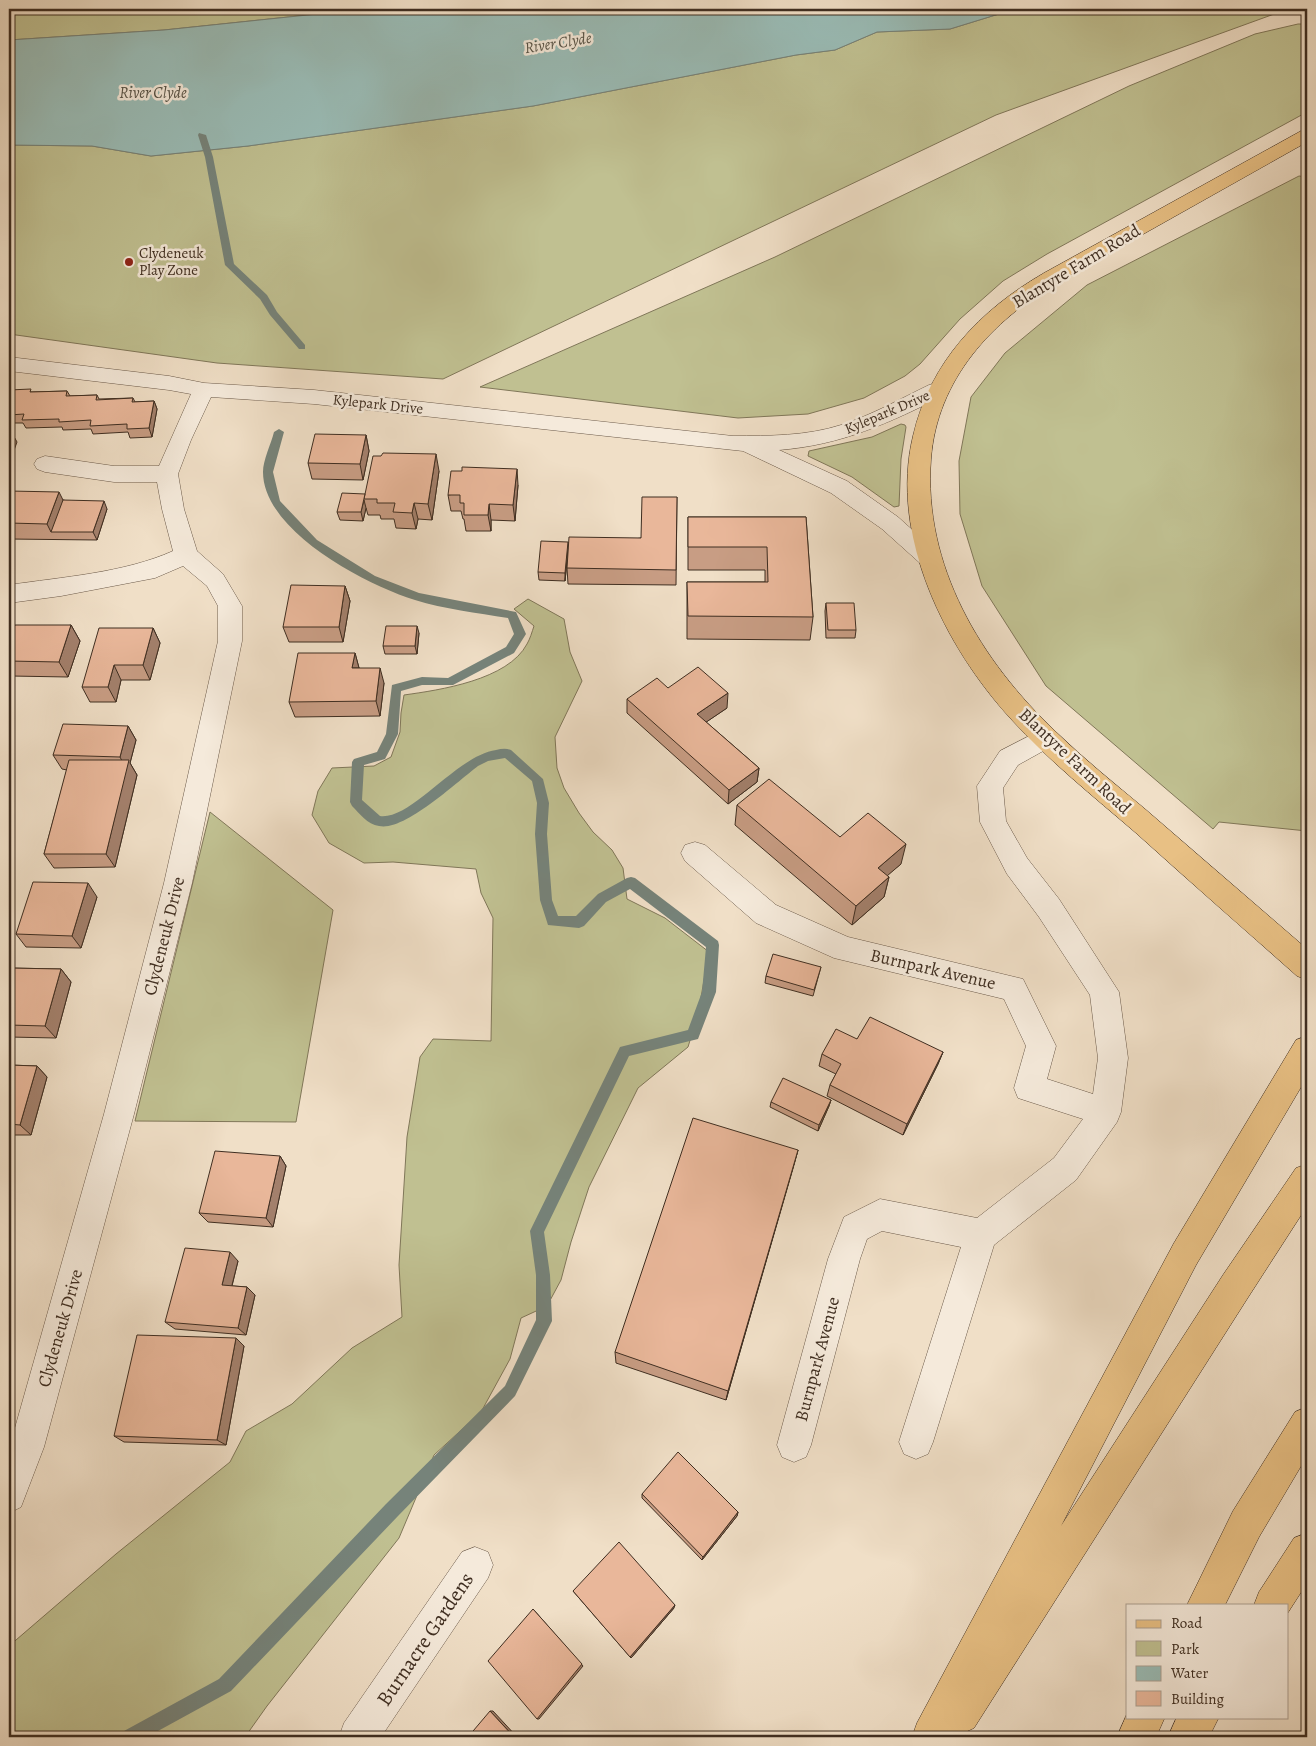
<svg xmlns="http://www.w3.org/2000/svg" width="1316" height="1746" viewBox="0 0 1316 1746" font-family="Alegreya,serif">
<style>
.green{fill:#c0c091;stroke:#807759}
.water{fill:#9abcb6;stroke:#76837a}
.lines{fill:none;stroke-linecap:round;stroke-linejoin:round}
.stream{fill:#76837a;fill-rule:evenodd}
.minor-casing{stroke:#6b5a4a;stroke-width:1}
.major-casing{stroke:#3f2e21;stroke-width:1}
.highway-casing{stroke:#3f2e21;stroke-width:1}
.minor{fill:#f5eadb;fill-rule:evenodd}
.major{fill:#e8c084;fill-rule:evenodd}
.highway{fill:#e8c084;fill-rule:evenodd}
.wall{fill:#c89d84;stroke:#3f2e21}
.shaded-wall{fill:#a3806c;stroke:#3f2e21}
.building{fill:#e9b79a;stroke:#3f2e21}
.poi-dot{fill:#8f2418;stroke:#f5eadb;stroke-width:2}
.labels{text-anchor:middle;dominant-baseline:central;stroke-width:5;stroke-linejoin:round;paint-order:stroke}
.far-poi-label{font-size:15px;fill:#3f2e21;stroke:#f5eadb;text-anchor:start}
.far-street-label{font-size:15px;fill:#3f2e21;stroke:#f5eadb}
.far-water-label{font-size:16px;font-style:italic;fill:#565246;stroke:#f5eadb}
.street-label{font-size:18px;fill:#3f2e21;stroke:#f5eadb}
.near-street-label{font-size:21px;fill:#3f2e21;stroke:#f5eadb}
</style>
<rect width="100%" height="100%" fill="#f0dfc7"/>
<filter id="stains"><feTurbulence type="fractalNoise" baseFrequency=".004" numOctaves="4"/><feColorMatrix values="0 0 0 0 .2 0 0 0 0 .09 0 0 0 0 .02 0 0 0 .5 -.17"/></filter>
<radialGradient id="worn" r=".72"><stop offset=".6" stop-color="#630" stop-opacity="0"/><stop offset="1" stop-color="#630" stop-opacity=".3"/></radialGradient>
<g class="green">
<polygon points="9,9 365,9 164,30 9,40"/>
<polygon points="1015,9 1288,9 996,115 443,379 217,363 9,334 9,145 92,146 151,156 248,146 533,106 796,55 835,50 877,32 950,29"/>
<polygon points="1298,24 1307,24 1307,112 1047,254 1003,281 960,319 920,364 905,376 864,398 808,414 738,418 480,387 775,257 1129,86 1255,34"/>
<polygon points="1299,176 1307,177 1307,831 1219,822 1213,829 1046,686 982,586 960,514 959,461 971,397 1005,353 1087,285"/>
<polygon points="901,424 905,425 906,427 901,459 899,506 894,507 852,477 808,456 809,451 872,437"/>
<path d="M528 599 564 619 570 652 582 681 555 737 557 768 564 788 579 813 593 832 612 850 623 868 627 899 665 918 709 952 698 1014 688 1047 638 1088 589 1187 571 1242 561 1280 547 1306 521 1318 510 1359 481 1412 434 1455 399 1538 267 1706 245 1737H9V1646L116 1554 230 1462 246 1431 292 1404 352 1348 402 1317 399 1265 407 1137 420 1057 433 1039 491 1041 493 918 481 893 476 869 393 862 364 863 329 843 312 815 318 791 332 768 374 766 391 757 400 732 401 713 404 695C440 690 508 680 527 644 530 639 532 632 534 626L514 609Z"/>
<polygon points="210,812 333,910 296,1122 135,1121"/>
</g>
<polygon class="water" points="365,9 1015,9 950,29 877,32 835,50 796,55 533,106 248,146 151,156 92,146 9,145 9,40 164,30"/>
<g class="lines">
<g class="stream">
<polygon points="199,133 206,135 213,157 234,264 267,295 277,312 305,345 305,349 299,349 270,315 260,299 225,265 205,157 198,135"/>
<path d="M279 429 284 432 273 472 280 501 317 540 375 576 419 593 516 612 526 634 514 653 453 685H422L401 691 398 734 385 759 364 765 362 800 380 816C412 820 456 756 496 750 501 749 506 748 511 750L543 779 549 803 547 834 552 900 558 916H576L598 894 627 878 631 877 635 878 718 941 719 945 716 992 698 1039 629 1056 544 1232 550 1275 552 1321 515 1396 398 1516 231 1691 147 1737H121L124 1731 219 1679 386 1504 505 1386 536 1320V1275L530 1231 620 1047 688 1030 702 992 706 947 630 889 606 902 584 926 579 928 548 925 540 900 535 834 537 803 532 781 505 758 488 761 478 766C458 781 404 832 379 826 367 824 360 814 352 806L350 802 352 762 354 759 377 752 386 734 392 685 422 677 448 678 506 647 514 634 508 618C477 613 444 609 415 600 366 585 263 531 263 472 263 460 271 444 274 432Z"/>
</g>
<g class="minor-casing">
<g id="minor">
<path d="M9 357 169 376 204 383 314 390 733 436C769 436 807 436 841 425 872 415 900 399 929 385L937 383 945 385 948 390 945 395C889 423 842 445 779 450L847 481 898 517 937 552 941 558 937 564 929 567 921 564 882 529 831 493 743 451 314 404 211 397 191 440 178 474 184 509 197 551 223 574 242 606V641L192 883 134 1114 44 1447 21 1507 9 1513V1449L104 1114 164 883 218 641V606L207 586 183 566 155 578 61 596 9 603V585C62 577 124 573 173 551L162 509 157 482H114L45 472 37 469 34 464 37 459 45 456 114 466H159L191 394 169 390 9 371Z"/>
<polygon points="1045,728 1054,731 1058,738 1054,745 1018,765 1003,788 1006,821 1027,858 1059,899 1119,992 1128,1058 1121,1112 1117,1122 1076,1180 994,1245 933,1442 928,1454 916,1459 904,1454 899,1442 961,1247 882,1231 867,1239 860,1259 811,1445 806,1457 794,1462 782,1457 777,1445 828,1259 844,1217 880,1199 977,1218 1054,1158 1083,1119 1018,1098 1014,1088 1026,1046 1004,999 834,958 756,923 685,861 681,853 685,845 695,842 705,845 776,905 848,937 1023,979 1056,1046 1047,1079 1093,1094 1098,1058 1090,995 1039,917 1007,874 980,822 977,786 1000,751"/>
<polygon points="475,1547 488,1552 493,1565 488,1578 381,1737 339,1737 344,1723 462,1552"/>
</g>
</g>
<g class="major-casing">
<path id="major" d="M1307 130V142L1058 282C992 321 937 379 931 459 923 566 981 661 1056 732 1084 759 1115 784 1145 809 1199 856 1253 902 1307 949V980L1297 976C1243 928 1189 881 1136 833 1093 796 1049 761 1011 719 945 647 889 535 913 436 930 362 980 310 1044 273L1301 131Z"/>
</g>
<g class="highway-casing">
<g id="highway">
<polygon points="1307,1036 1307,1077 1196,1265 1061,1526 1223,1275 1296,1168 1307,1164 1307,1206 1247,1299 974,1728 961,1734 955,1731 951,1737 912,1737 917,1723 1174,1243 1296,1040"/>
<polygon points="1307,1407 1307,1456 1259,1537 1225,1605 1187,1605 1233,1511 1295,1412"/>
<polygon points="1307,1533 1307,1583 1287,1614 1287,1605 1254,1605 1259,1592 1294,1538"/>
<polygon points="1127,1714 1127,1717 1165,1717 1156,1737 1117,1737"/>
<polygon points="1177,1717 1219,1717 1209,1737 1168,1737"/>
</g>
</g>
<use href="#minor" class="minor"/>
<use href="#major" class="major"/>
<use href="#highway" class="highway"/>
</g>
<g class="wall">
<polygon points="9,390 32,392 67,391 70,396 97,395 99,399 133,398 135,402 154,401 157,409 152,437 130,438 128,432 93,434 91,429 63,430 62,427 26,428 23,423 9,423"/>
<polygon points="366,435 369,451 363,480 312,479 308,463"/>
<polygon points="439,471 432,520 418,519 416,529 396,528 394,519 381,519 380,515 368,515 366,508 363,521 340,520 337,512 365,494"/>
<polygon points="518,485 515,521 491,520 491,531 466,531 464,519 463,519 461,511 451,511 448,495"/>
<polygon points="9,491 63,500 107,509 97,540 9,539"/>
<polygon points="677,497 676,585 568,584 567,568 568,553 565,581 539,580 538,572 568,549 641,538"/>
<polygon points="688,517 806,517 813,617 810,640 687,639 687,582 765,582 765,570 688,570"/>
<polygon points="345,586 350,601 343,642 289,642 283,627"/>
<polygon points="826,603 856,630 855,638 826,638 825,611"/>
<polygon points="71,625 80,641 68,677 11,676 9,673 9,641"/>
<polygon points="153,628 160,643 150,680 121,680 116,702 90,702 82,687"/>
<polygon points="419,633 417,654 385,654 383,646"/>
<polygon points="355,653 359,668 384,683 380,716 295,717 289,702"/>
<polygon points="668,688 727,708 706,722 759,768 757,782 728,804 627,713 627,699"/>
<polygon points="128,726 136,740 130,763 137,775 115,867 54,868 44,854 67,770 62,769 53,755"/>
<polygon points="737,805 840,837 901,864 887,875 889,877 884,897 852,925 735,825"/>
<polygon points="97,897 81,948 26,947 16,934"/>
<polygon points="821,967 813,996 765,983 766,976"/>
<polygon points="9,968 61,969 71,982 56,1038 9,1037"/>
<polygon points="857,1039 943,1052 938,1064 903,1135 827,1096 830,1085 836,1074 819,1066 822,1054"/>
<polygon points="9,1065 37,1066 47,1077 31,1135 9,1135"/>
<polygon points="831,1100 829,1106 818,1131 770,1107 771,1102"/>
<polygon points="798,1150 726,1400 616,1363 615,1352"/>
<polygon points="280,1156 286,1166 273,1227 208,1222 199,1213"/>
<polygon points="238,1261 232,1286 247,1287 255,1295 246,1335 175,1329 165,1322"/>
<polygon points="236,1338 244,1346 226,1445 124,1442 114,1436"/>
<polygon points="642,1494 738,1512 737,1516 702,1560 642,1498"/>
<polygon points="573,1591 674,1608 631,1658"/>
</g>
<g class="shaded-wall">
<polygon points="154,401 157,409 152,437 149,428"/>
<polygon points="12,433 17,442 9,464 9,444"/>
<polygon points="366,435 369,451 363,480 360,464"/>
<polygon points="436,454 439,471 432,520 428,504"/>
<polygon points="517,469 518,485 515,521 513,505"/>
<polygon points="59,492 67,508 51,532 47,524"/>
<polygon points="364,500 366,508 363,521 361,512"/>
<polygon points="104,501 107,509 97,540 93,532"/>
<polygon points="414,503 418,519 416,529 412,513"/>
<polygon points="489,504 491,520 491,531 488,515"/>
<polygon points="568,542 568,550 565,581 565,573"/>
<polygon points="345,586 350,601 343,642 339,627"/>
<polygon points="71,625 80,641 68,677 59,662"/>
<polygon points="417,626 419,633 417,654 415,646"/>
<polygon points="153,628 160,643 150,680 143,665"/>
<polygon points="355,653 359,668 352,668"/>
<polygon points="114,665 121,680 116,702 108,687"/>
<polygon points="380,668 384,683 380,716 376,701"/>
<polygon points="728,693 727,708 696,729 697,714"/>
<polygon points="128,726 136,740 130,763 137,775 115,867 106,854 126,769 120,757"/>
<polygon points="759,768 757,782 728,804 729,790"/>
<polygon points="906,844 901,864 873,888 878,868"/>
<polygon points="889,877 884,897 852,925 856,906"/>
<polygon points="88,883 97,897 81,948 72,936"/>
<polygon points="61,969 71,982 56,1038 45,1026"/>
<polygon points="943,1052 938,1064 903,1135 907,1124"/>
<polygon points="37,1066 47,1077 31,1135 20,1125"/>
<polygon points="831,1100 829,1106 818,1131 819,1125"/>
<polygon points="798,1150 794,1165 726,1400 728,1391"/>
<polygon points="280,1156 286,1166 273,1227 266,1218"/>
<polygon points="230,1252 238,1261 230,1293 222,1285"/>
<polygon points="247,1287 255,1295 246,1335 238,1328"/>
<polygon points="236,1338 244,1346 226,1445 217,1440"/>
<polygon points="738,1512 737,1516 702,1560 703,1557"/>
<polygon points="675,1605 674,1608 631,1658 630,1657"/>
<polygon points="533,1609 583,1666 539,1719 537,1719"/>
<polygon points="490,1711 493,1711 517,1737 514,1737"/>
</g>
<g class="building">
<polygon points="31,389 30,392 67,391 66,396 97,395 96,400 133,398 132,402 154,401 149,428 127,429 127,424 90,426 91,420 59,422 59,419 22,420 24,414 9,415 9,390"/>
<polygon points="9,433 12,433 9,444"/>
<polygon points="315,434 366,435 360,464 308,463"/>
<polygon points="383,453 436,454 428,504 414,503 412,513 393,512 395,503 377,503 377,499 364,499 373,456 381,456"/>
<polygon points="462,467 517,469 513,505 489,504 488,515 464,515 464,503 460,503 460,495 448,495 451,471 462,471"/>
<polygon points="9,491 59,492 47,524 9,523"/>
<polygon points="342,493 365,494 361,512 337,512"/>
<polygon points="642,497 677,497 676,570 567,568 569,537 641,538"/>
<polygon points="63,500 104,501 93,532 51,532"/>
<polygon points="688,517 806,517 813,617 688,616 687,582 768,582 767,547 688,547"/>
<polygon points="541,541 568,542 565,573 538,572"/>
<polygon points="291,585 345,586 339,627 283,627"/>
<polygon points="826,603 854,603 856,630 828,630"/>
<polygon points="15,625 71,625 59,662 9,661 9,641"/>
<polygon points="386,626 417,626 415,646 383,646"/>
<polygon points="99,628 153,628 143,665 114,665 108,687 82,687"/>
<polygon points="298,653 355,653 352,668 380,668 376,701 289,702"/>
<polygon points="698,667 728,693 697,714 759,768 729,790 627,699 657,678 668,688"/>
<polygon points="63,724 128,726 120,757 53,755"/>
<polygon points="69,760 129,760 106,854 44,854"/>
<polygon points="769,779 840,837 868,813 906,844 878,868 889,877 856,906 737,805"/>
<polygon points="33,882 88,883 72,936 16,934"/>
<polygon points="773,954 821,967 814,990 766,976"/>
<polygon points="9,968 61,969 45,1026 9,1025"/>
<polygon points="870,1017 943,1052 907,1124 830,1085 841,1064 822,1054 836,1029 857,1039"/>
<polygon points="9,1065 37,1066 20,1125 9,1124"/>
<polygon points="783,1078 831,1100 819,1125 771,1102"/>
<polygon points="693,1118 798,1150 728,1391 615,1352"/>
<polygon points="215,1151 280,1156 266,1218 199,1213"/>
<polygon points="185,1248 230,1252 222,1285 247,1287 238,1328 165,1322"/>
<polygon points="137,1335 236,1338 217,1440 114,1436"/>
<polygon points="678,1452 738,1512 703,1557 642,1494"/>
<polygon points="619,1542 675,1605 630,1657 573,1591"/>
<polygon points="533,1609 582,1664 537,1719 488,1661"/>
<polygon points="490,1711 514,1737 468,1737"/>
</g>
<circle class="poi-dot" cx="129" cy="262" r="5"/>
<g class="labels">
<g class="far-poi-label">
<text x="139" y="253">Clydeneuk<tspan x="139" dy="17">Play Zone</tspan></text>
</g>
<g class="far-street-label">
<text transform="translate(378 404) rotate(6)">Kylepark Drive</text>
<text transform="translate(887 412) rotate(-23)">Kylepark Drive</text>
</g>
<g class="far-water-label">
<text transform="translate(558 43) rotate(-9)">River Clyde</text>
<text x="153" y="93">River Clyde</text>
</g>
<g class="street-label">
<text transform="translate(1076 266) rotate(-31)">Blantyre Farm Road</text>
<text transform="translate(1075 761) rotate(43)">Blantyre Farm Road</text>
<text transform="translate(164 936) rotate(-76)">Clydeneuk Drive</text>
<text transform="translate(933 969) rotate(13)">Burnpark Avenue</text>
<text transform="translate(60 1328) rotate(-74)">Clydeneuk Drive</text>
<text transform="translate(817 1359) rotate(-75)">Burnpark Avenue</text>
</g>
<g class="near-street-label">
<text transform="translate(425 1639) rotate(-56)">Burnacre Gardens</text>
</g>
</g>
<rect width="1316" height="1746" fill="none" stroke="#f0dfc7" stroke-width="30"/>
<rect x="10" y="10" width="1296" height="1726" fill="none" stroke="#3f2e21" stroke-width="2.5"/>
<rect x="15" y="15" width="1286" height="1716" fill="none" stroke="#3f2e21"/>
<rect x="1126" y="1604" width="162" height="115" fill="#f5eadb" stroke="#ac9f91"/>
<rect x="1136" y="1620" width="25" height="8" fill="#e8c084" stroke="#ac9f91"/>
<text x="1171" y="1628" font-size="15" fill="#3f2e21">Road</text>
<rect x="1136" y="1641" width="25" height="15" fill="#c0c091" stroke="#ac9f91"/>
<text x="1171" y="1654" font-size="15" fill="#3f2e21">Park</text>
<rect x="1136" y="1666" width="25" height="15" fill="#9abcb6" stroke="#ac9f91"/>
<text x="1171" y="1678" font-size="15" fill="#3f2e21">Water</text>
<rect x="1136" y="1691" width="25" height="15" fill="#e9b79a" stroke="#ac9f91"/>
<text x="1171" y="1704" font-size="15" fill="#3f2e21">Building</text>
<rect width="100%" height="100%" filter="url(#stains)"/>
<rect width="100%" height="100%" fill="url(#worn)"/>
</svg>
